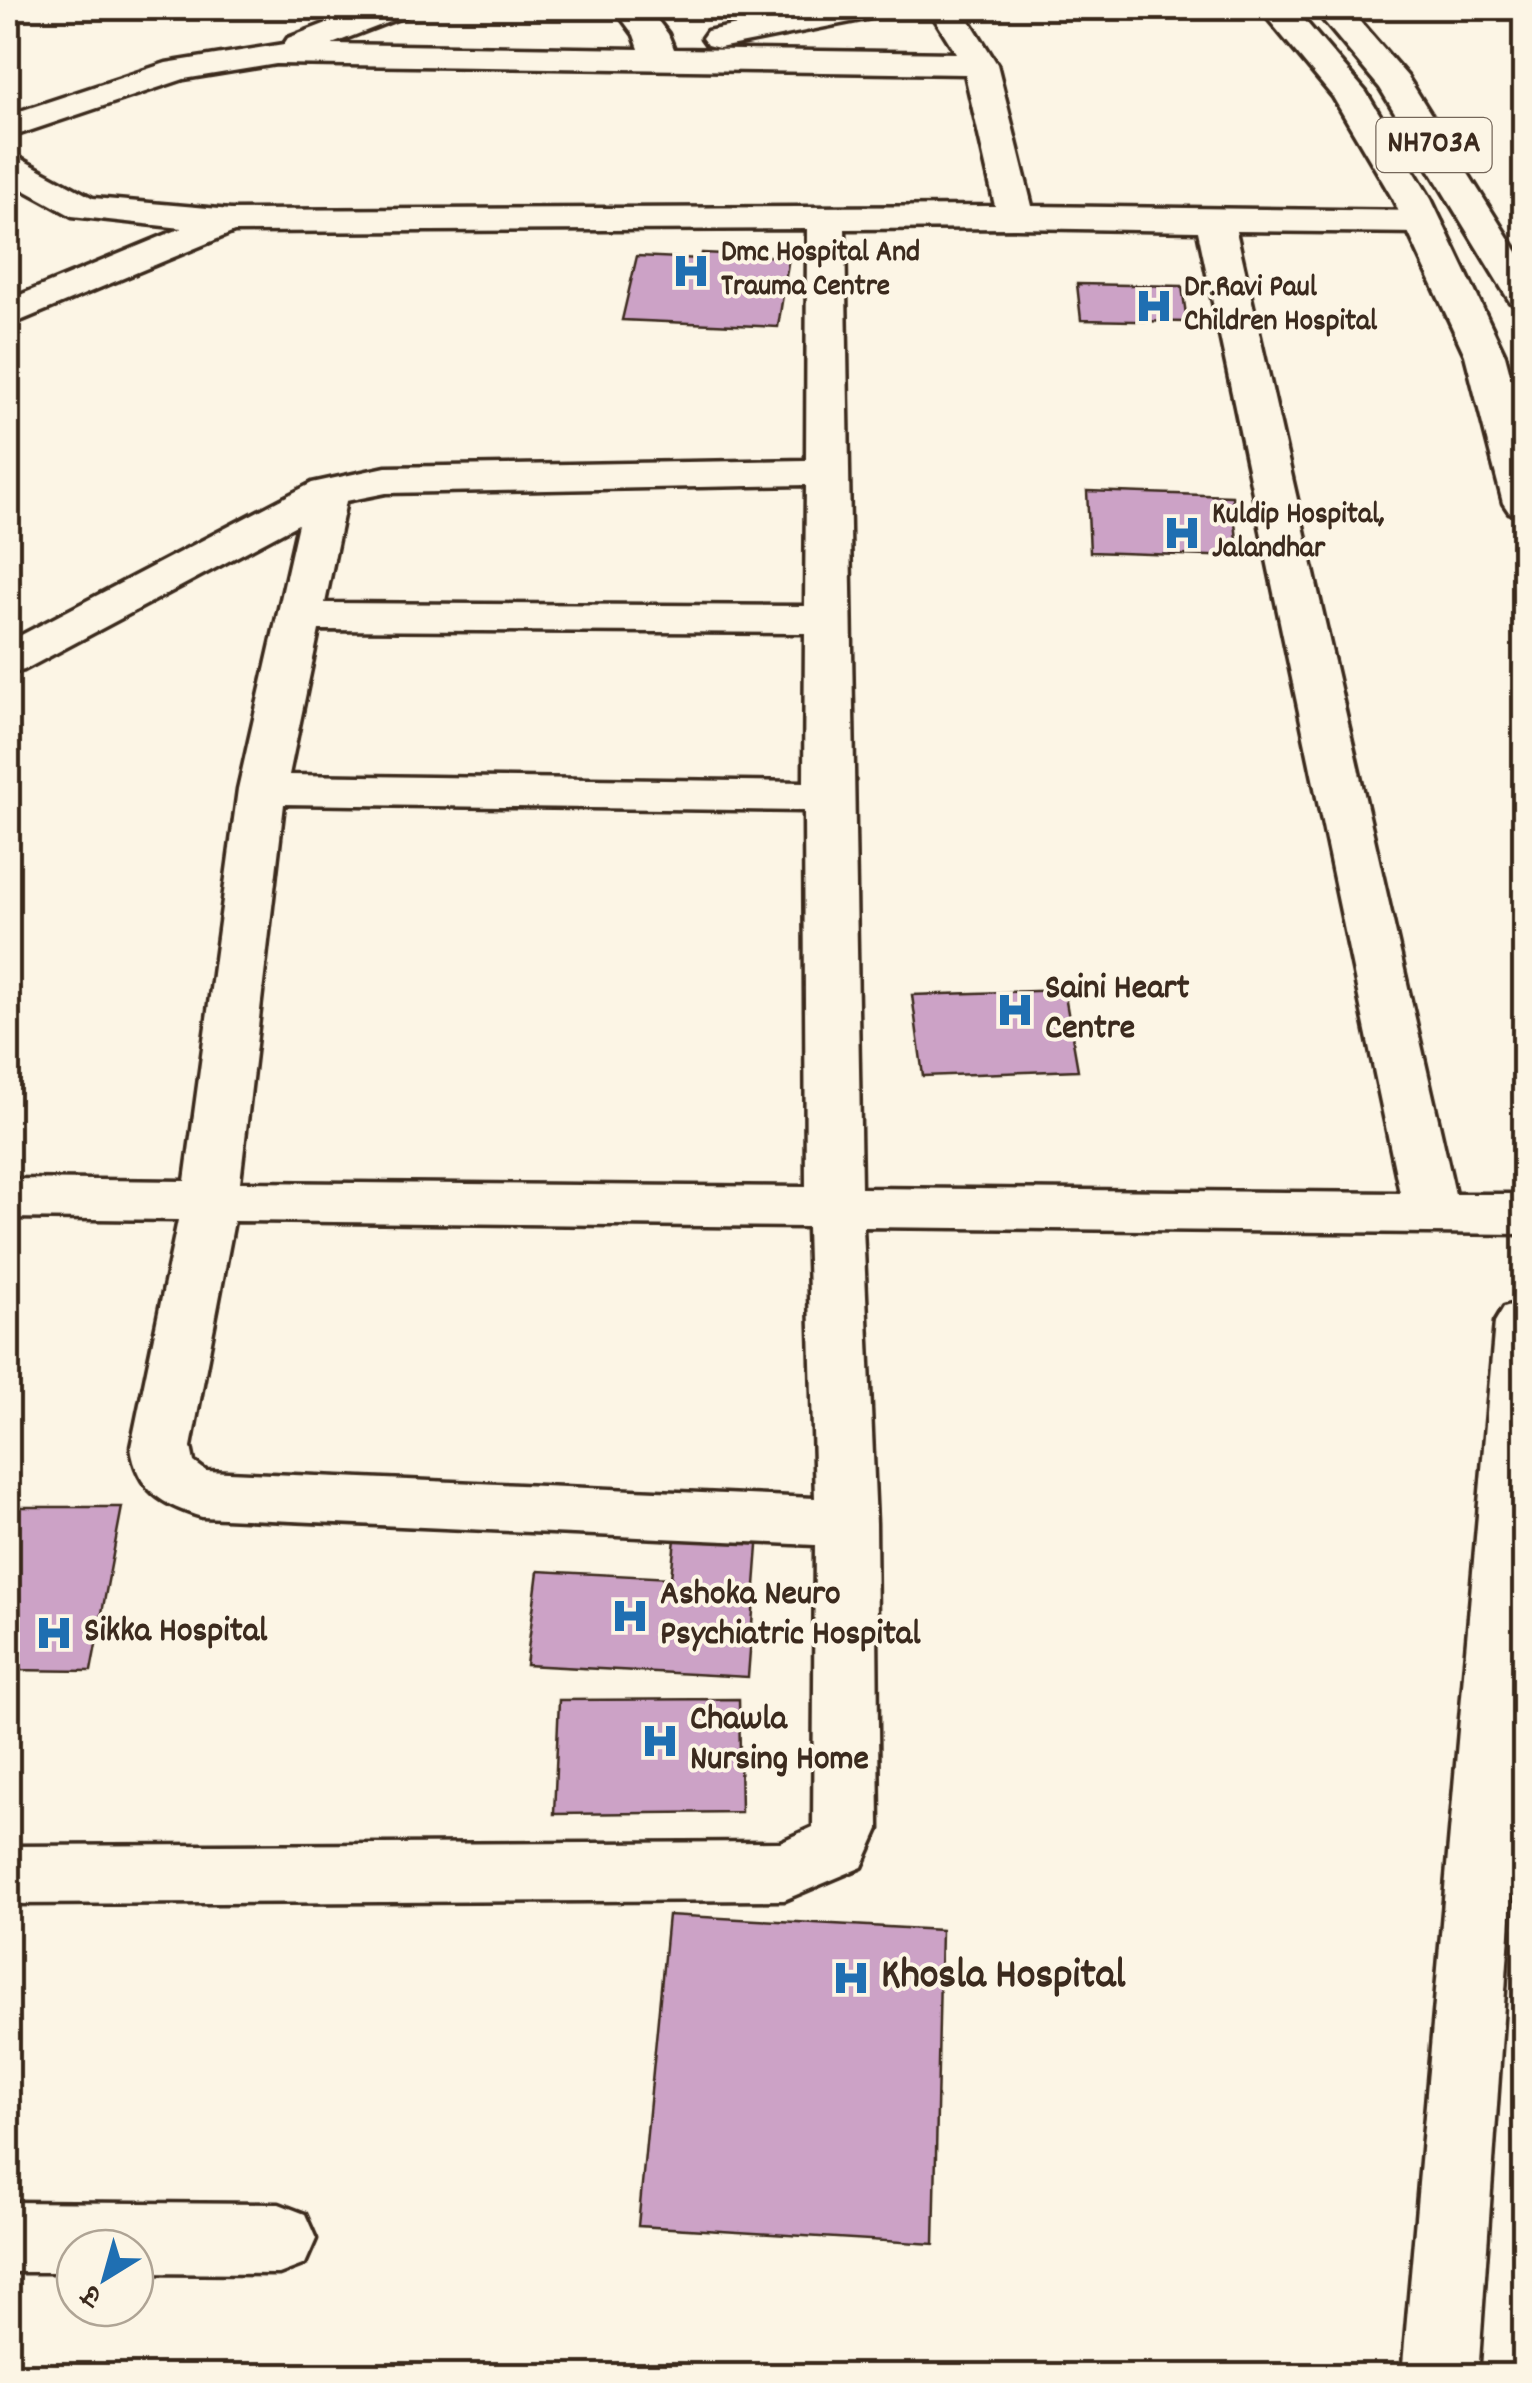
<svg xmlns="http://www.w3.org/2000/svg" width="1532" height="2383" viewBox="0 0 1532 2383" font-family="Dekko,'Playpen Sans Deva',sans-serif">
<style>
.building{fill:#cca2c6;stroke:#3b2a1e;stroke-width:2.5}
.lines{fill:none;stroke-linecap:round;stroke-linejoin:round}
.minor-casing{stroke:#3b2a1e;stroke-width:7}
.highway-casing{stroke:#3b2a1e;stroke-width:7}
.minor{fill:#fcf5e5;fill-rule:evenodd}
.highway{fill:#fcf5e5;fill-rule:evenodd}
.labels{text-anchor:middle;dominant-baseline:central;stroke-width:8;stroke-linejoin:round;paint-order:stroke}
.far-poi-label{font-size:30px;font-weight:bold;fill:#3b2a1e;stroke:#fcf5e5;text-anchor:start}
.shield{fill:#fcf5e5;stroke:#75675a;stroke-width:2.5}
.shield-label{font-size:32px;font-weight:bold;fill:#3b2a1e}
.poi-label{font-size:35px;font-weight:bold;fill:#3b2a1e;stroke:#fcf5e5;text-anchor:start}
.near-poi-label{font-size:42px;font-weight:bold;fill:#3b2a1e;stroke:#fcf5e5;text-anchor:start}
</style>
<rect width="100%" height="100%" fill="#fcf5e5"/>
<filter id="ink" filterUnits="userSpaceOnUse"><feTurbulence type="fractalNoise" baseFrequency=".01" numOctaves="2"/><feDisplacementMap in="SourceGraphic" scale="20" xChannelSelector="R" yChannelSelector="G"/><feConvolveMatrix kernelMatrix="1 2 1 2 8 2 1 2 1" color-interpolation-filters="sRGB"/></filter>
<g filter="url(#ink)">
<g class="building">
<polygon points="702,253 789,257 778,327 622,320 637,256 701,259"/>
<polygon points="1077,284 1182,286 1187,322 1081,320"/>
<polygon points="1087,491 1232,496 1239,557 1090,552"/>
<polygon points="1064,990 1078,1070 923,1076 912,995"/>
<polygon points="8,1507 122,1507 91,1671 8,1670"/>
<polygon points="676,1529 759,1533 748,1677 526,1665 538,1571 671,1578"/>
<polygon points="739,1699 741,1812 554,1814 559,1700"/>
<polygon points="668,1915 941,1930 934,2244 638,2226"/>
</g>
<g class="lines">
<g class="minor-casing">
<g id="minor">
<path d="M366 8H412L407 15 332 44 639 49 634 35 614 8H648L668 34 674 49 956 53 928 8H962L997 64 1032 206 1423 211 1436 214 1442 222 1436 230 1423 233 1236 231 1455 1194H1524V1234L863 1227 876 1523 879 1829 862 1867 784 1900 8 1904V1846L780 1842 813 1827 815 1545 202 1517C163 1505 137 1491 131 1447L178 1220 8 1218V1179L185 1181 238 789 298 524 24 670 8 674V642L312 483 386 467 806 460 807 229 234 232 8 326V300L182 228 72 216 8 181V156L21 159 93 198 231 210 995 206 965 74 276 64 184 79 8 138V115L166 63 284 44 288 38ZM1016 228 1198 231 1400 1193 861 1188 845 229ZM806 485 805 606 325 603 346 501 386 493ZM319 630 805 633 804 782 289 775ZM284 804 804 811 806 1187 240 1182ZM234 1221 807 1227 815 1498 206 1471 194 1462 191 1447Z"/>
<polygon points="822,8 888,8 883,15 871,18 719,48 707,45 702,38 707,31"/>
<polygon points="8,2202 279,2204 305,2214 316,2239 305,2264 279,2274 135,2273 135,2248 75,2248 75,2272 8,2272"/>
</g>
</g>
<g class="highway-casing">
<g id="highway">
<polygon points="1259,8 1294,8 1366,92 1431,199 1505,355 1524,427 1524,516 1509,512 1503,503 1465,355 1393,199 1333,97"/>
<polygon points="1313,8 1348,8 1407,76 1524,263 1524,306 1510,302 1380,88"/>
<polygon points="1524,1301 1524,1720 1478,2376 1402,2376 1495,1322 1504,1307"/>
</g>
</g>
<use href="#minor" class="minor"/>
<use href="#highway" class="highway"/>
</g>
</g>
<defs>
<g id="hospital-bare" transform="scale(3)"><path d="M-5-5h3v3.5h4V-5h3V5h-3V1.5h-4V5h-3Z" fill="#1f6fb2" stroke="#fcf5e5" stroke-width="2.5" paint-order="stroke"/></g>
</defs>
<g fill-rule="evenodd">
<use href="#hospital-bare" x="691" y="271"/>
<use href="#hospital-bare" x="1154" y="306"/>
<use href="#hospital-bare" x="1182" y="533"/>
<use href="#hospital-bare" x="1015" y="1010"/>
<use href="#hospital-bare" x="630" y="1616"/>
<use href="#hospital-bare" x="54" y="1633"/>
<use href="#hospital-bare" x="660" y="1741"/>
<use href="#hospital-bare" x="851" y="1978"/>
</g>
<g class="labels">
<g class="far-poi-label">
<text x="721" y="254">Dmc Hospital And<tspan x="721" dy="34">Trauma Centre</tspan></text>
<text x="1184" y="289">Dr.Ravi Paul<tspan x="1184" dy="34">Children Hospital</tspan></text>
<text x="1212" y="516">Kuldip Hospital,<tspan x="1212" dy="34">Jalandhar</tspan></text>
</g>
<rect class="shield" x="1376.5" y="118" width="115" height="54" rx="8"/>
<g class="shield-label">
<text x="1434" y="145">NH703A</text>
</g>
<g class="poi-label">
<text x="1045" y="990">Saini Heart<tspan x="1045" dy="40">Centre</tspan></text>
<text x="660" y="1596">Ashoka Neuro<tspan x="660" dy="40">Psychiatric Hospital</tspan></text>
<text x="84" y="1633">Sikka Hospital</text>
<text x="690" y="1721">Chawla<tspan x="690" dy="40">Nursing Home</tspan></text>
</g>
<g class="near-poi-label">
<text x="881" y="1978">Khosla Hospital</text>
</g>
</g>
<rect width="1532" height="2383" fill="none" stroke="#fcf5e5" stroke-width="40"/>
<rect x="20" y="20" width="1492" height="2343" fill="none" stroke="#3b2a1e" stroke-width="4" filter="url(#ink)"/>
<g transform="translate(105 2278) rotate(217)"><circle r="48" fill="#fcf5e5" stroke="#afa495" stroke-width="2.5"/>
<path d="M0-8L18 38L0 25L-18 38Z" fill="#1f6fb2"/>
<text y="-15" font-size="28" font-weight="bold" text-anchor="middle" fill="#3b2a1e">उ</text>
</g>
</svg>
